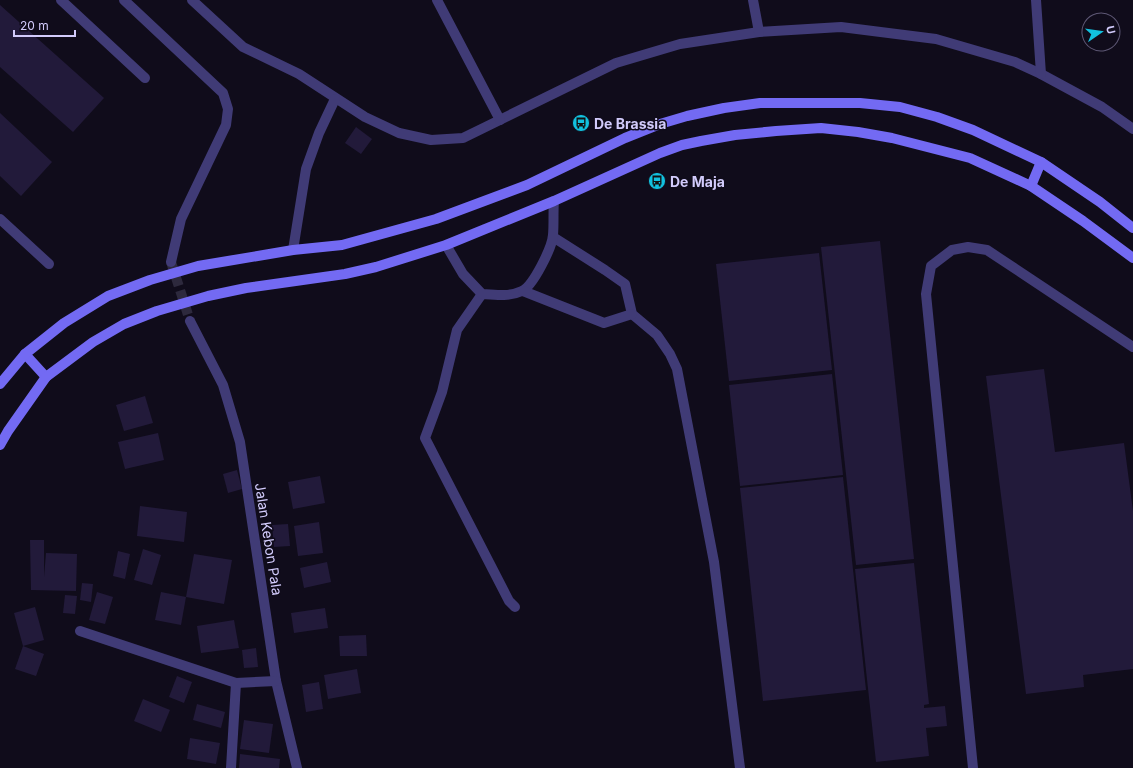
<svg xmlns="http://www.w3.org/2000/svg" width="1133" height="768" viewBox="0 0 1133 768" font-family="Inter,sans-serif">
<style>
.building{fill:#221a3a}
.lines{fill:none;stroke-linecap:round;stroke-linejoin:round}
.street-tunnel{stroke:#2d293d;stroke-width:10;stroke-dasharray:10 5;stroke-linecap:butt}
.lane{stroke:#403b76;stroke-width:10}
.street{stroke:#403b76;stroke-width:10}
.secondary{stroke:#736af3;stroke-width:10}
.labels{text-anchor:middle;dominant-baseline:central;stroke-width:3;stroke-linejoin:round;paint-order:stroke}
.poi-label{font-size:14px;font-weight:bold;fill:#d2cbfb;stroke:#100c1b;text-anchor:start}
.street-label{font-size:14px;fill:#d2cbfb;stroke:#100c1b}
</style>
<rect width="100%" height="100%" fill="#100c1b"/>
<g class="building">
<polygon points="0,5 104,98 73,132 0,67"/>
<polygon points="0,113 52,162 21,196 0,176"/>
<polygon points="356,127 372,139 361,154 345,143"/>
<polygon points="880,241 914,559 856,565 821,247"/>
<polygon points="819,253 832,370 729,381 716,264"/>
<polygon points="1044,369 1055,452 1124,443 1133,511 1133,669 1083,675 1084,687 1026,694 986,376"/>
<polygon points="832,374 843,475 740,486 729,385"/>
<polygon points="145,396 153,423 124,431 116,405"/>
<polygon points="158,433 164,460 125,469 118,442"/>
<polygon points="237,470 242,489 228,493 223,474"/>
<polygon points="320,476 325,503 293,509 288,482"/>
<polygon points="843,477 866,690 763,701 740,488"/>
<polygon points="140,506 187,512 184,542 137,536"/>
<polygon points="319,522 323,553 298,556 294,526"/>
<polygon points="288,524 290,546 274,547 272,525"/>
<polygon points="30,540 44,540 44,577 46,553 77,554 76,591 31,590"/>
<polygon points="143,549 161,555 152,585 134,580"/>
<polygon points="118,551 130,554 125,579 113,576"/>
<polygon points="194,554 232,560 224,604 186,597"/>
<polygon points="327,562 331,582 304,588 300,568"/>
<polygon points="914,563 929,704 924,705 924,708 945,706 947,726 926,728 929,756 876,762 855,569"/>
<polygon points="82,583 93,584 91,602 80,600"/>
<polygon points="97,592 113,597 105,624 89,620"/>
<polygon points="161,592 186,597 181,625 155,620"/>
<polygon points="65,595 77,596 75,614 63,613"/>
<polygon points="35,607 44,640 23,646 14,613"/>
<polygon points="325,608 328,628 294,633 291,613"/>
<polygon points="234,620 239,648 201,653 197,626"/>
<polygon points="366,635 367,656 340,656 339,636"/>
<polygon points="23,646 44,654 36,676 15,669"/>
<polygon points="256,648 258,667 244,668 242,650"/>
<polygon points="357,669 361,693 328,699 324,675"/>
<polygon points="177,676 192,682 184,703 169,697"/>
<polygon points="319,682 323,709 306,712 302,685"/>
<polygon points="143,699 170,710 161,732 134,721"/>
<polygon points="197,704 225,712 221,728 193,720"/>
<polygon points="244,720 273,724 269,753 240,749"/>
<polygon points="190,738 220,743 216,764 187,759"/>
<polygon points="240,754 280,759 279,768 239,768"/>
</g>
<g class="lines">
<polyline class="street-tunnel" points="171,262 190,321"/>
<polyline class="lane" points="482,294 457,330 442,392 425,438 509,601 515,607"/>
<g class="street">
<polyline points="61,0 145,78"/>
<polyline points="124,0 223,93 228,109 226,125 181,219 171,262"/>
<polyline points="192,0 243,47 299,74 365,117 399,133 431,140 463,138 616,63 680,44 759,32 841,27 936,39 1015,62 1041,74 1102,107 1133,129"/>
<polyline points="437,0 500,120"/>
<polyline points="753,0 759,32"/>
<polyline points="1036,0 1041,74"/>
<polyline points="0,219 49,264"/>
<polyline points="553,237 605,270 625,284 632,314 657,335 670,354 677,369 714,562 740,768"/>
<path d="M446 245 463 274 482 294C495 295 509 297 522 291 533 286 552 248 553 235 554 224 553 212 554 201"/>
<polyline points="293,250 306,169 319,133 335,99"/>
<polyline points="523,291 604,323 632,314"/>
<polyline points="190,321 223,385 240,442 276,681 297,768"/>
<polyline points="80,631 236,683 276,681"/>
<polyline points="231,768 236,683"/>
<polyline points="973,768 926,294 931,266 952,250 968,247 987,250 1133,347"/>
</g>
<g class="secondary">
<polyline points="1031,186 1041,162"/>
<polyline points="25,354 46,377"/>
<polyline points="0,384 25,354 64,323 108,296 150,280 198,266 293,250 342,245 436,219 527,185 625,138 660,124 687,116 724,108 760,103 860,103 900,107 937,117 973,130 1041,162 1100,202 1133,228"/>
<polyline points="0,445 8,431 46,377 93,342 124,324 157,311 208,296 246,288 345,274 376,267 446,245 554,201 660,153 682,145 701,141 735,135 776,131 821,128 858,132 892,138 970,158 1031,186 1083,221 1133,258"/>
</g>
</g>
<defs>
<g id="bus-disc" transform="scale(0.9)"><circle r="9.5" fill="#12c1df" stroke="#100c1b"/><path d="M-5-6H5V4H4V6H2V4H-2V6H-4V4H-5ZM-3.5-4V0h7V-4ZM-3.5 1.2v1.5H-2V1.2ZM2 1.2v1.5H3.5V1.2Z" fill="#111"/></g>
</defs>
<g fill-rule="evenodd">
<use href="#bus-disc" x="581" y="123"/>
<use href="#bus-disc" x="657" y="181"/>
</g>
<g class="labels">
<g class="poi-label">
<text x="594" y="123">De Brassia</text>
<text x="670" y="181">De Maja</text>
</g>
<g class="street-label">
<text transform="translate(269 539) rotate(81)">Jalan Kebon Pala</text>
</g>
</g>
<g transform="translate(1101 32) rotate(77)"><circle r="19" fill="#100c1b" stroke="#5e5875"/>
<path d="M0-3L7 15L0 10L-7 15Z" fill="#12c1df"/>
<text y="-6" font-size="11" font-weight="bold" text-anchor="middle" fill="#d2cbfb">U</text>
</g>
<path d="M14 30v6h61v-6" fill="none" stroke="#d2cbfb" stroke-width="2"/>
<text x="20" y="30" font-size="12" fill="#d2cbfb" stroke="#100c1b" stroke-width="3" paint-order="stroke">20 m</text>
</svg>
